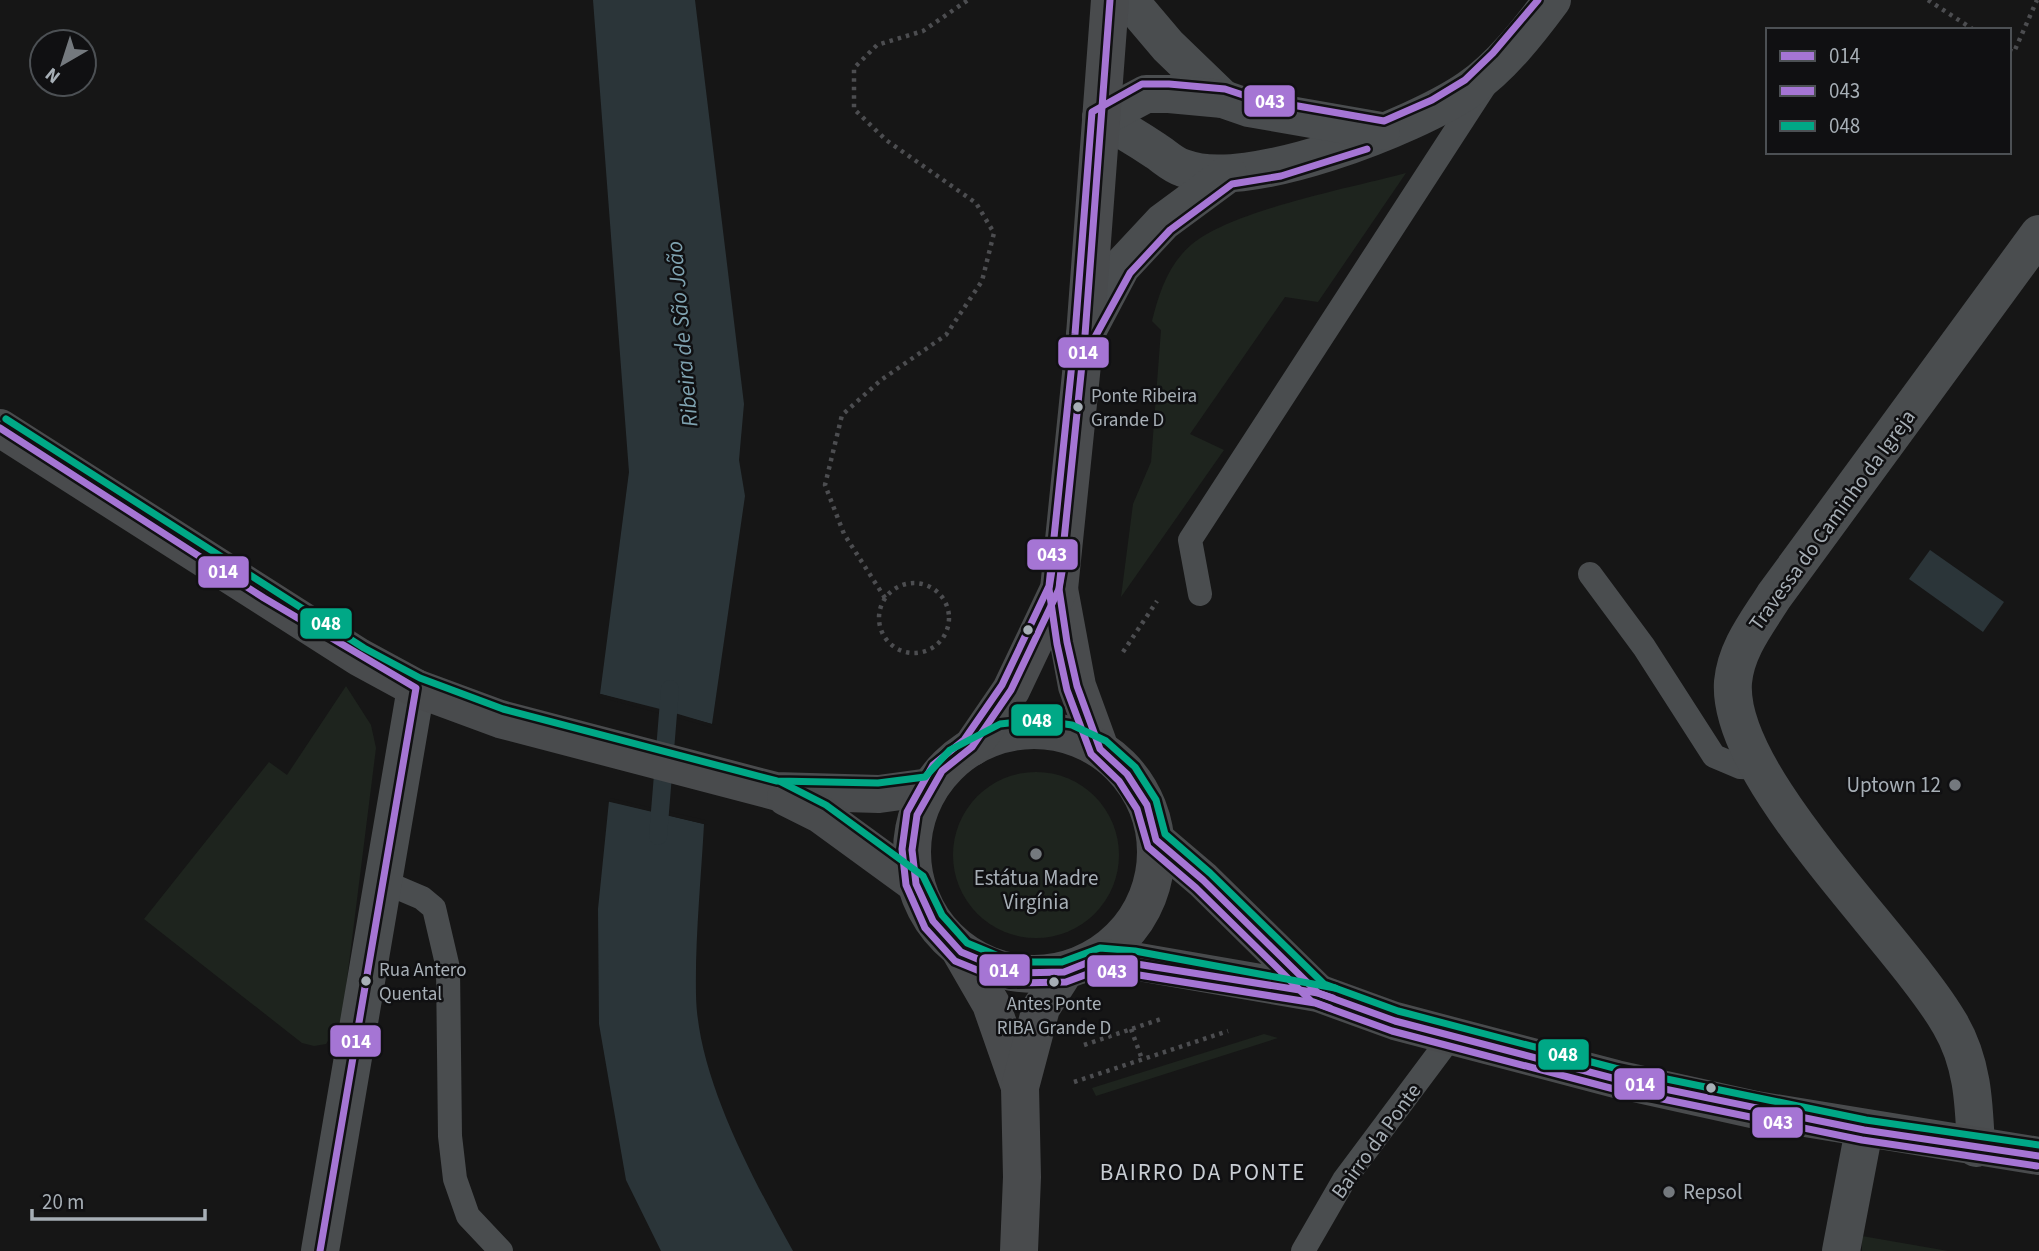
<svg xmlns="http://www.w3.org/2000/svg" width="2039" height="1251" viewBox="0 0 2039 1251" font-family="'Source Sans 3',sans-serif">
<style>
.green{fill:#1e241e}
.water{fill:#2b3539}
.pier{fill:#161616}
.lines{fill:none;stroke-linecap:round;stroke-linejoin:round}
.stream{stroke:#2b3539;stroke-width:18}
.path{stroke:#4c4d50;stroke-width:4.5;stroke-dasharray:3.5 5;stroke-linecap:butt}
.lane{stroke:#4a4d4f;stroke-width:24}
.street{stroke:#4a4d4f;stroke-width:38}
.secondary{stroke:#494b4d;stroke-width:38}
.bus-1-casing{stroke:#101012;stroke-width:12}
.bus-2-casing{stroke:#101012;stroke-width:12}
.bus-3-casing{stroke:#101012;stroke-width:12}
.bus-1{stroke:#a575d4;stroke-width:7}
.bus-2{stroke:#a575d4;stroke-width:7}
.bus-3{stroke:#00a886;stroke-width:7}
.bus-dot{fill:#a7afb6;stroke:#101012;stroke-width:2.5}
.poi-dot{fill:#74797e;stroke:#101012;stroke-width:2.5}
.labels{text-anchor:middle;dominant-baseline:central;stroke-width:5;stroke-linejoin:round;paint-order:stroke}
.bus-label{font-size:19px;fill:#a7afb6;stroke:#101012;text-anchor:start}
.street-label{font-size:21px;fill:#a7afb6;stroke:#101012}
.poi-label{font-size:21px;fill:#a7afb6;stroke:#101012;text-anchor:end}
.water-label{font-size:23px;font-style:italic;fill:#7fa3b1;stroke:#101012}
.neighbourhood-label{font-size:23px;letter-spacing:2px;fill:#c8cdd3;stroke:#101012}
.line-badge{stroke:#101012;stroke-width:2.5}
.badge-label{font-size:19px;text-anchor:middle;font-weight:bold;fill:#fff}
</style>
<rect width="100%" height="100%" fill="#161616"/>
<g class="green">
<path d="M1406 173 1318 302 1285 297 1190 434 1224 450 1121 597 1133 504 1151 462 1161 330 1152 321C1159 293 1168 265 1191 245 1232 210 1351 188 1406 173Z"/>
<polygon points="346,686 371,725 376,748 342,1019 326,1044 314,1046 302,1043 144,919 269,762 287,775"/>
<circle cx="1036" cy="855" r="83"/>
<polygon points="1264,1034 1278,1038 1096,1096 1092,1088"/>
<polygon points="1862,1236 1948,1251 1862,1251"/>
</g>
<g class="water">
<polygon points="593,0 695,0 744,404 739,460 745,496 712,724 600,694 629,472"/>
<polygon points="1930,550 2004,602 1983,632 1909,579"/>
<path d="M609 801 704 824C701 880 695 938 696 994 697 1077 753 1179 793 1251H661L626 1180 599 1024 598 909Z"/>
</g>
<g class="pier">
<polygon points="597,693 668,711 715,725 711,727 599,697"/>
<polygon points="610,798 705,820 708,825 606,801"/>
</g>
<g class="lines">
<polyline class="stream" points="658,836 670,689"/>
<g class="path">
<polyline points="1928,0 1974,30"/>
<polyline points="2009,50 2014,52 2037,0"/>
<circle cx="914" cy="618" r="35"/>
<polyline points="885,598 844,534 825,485 842,415 881,380 946,335 982,281 994,233 976,203 886,140 854,109 854,68 877,45 923,31 968,0"/>
<polyline points="1123,652 1157,601"/>
<polyline points="1131,1029 1142,1059"/>
<polyline points="1084,1045 1161,1019"/>
<polyline points="1074,1082 1228,1031"/>
</g>
<g class="lane">
<polyline points="1590,574 1644,647 1714,756 1740,767 1761,768"/>
<polyline points="1200,594 1190,540 1486,84"/>
<polyline points="382,881 422,898 434,908 448,968 450,1136 455,1179 468,1216 501,1251"/>
<polyline points="1303,1251 1344,1180 1453,1034"/>
</g>
<g class="street">
<polyline points="1129,0 1168,46 1223,99"/>
<path d="M1101 118C1120 128 1138 139 1156 151 1164 156 1173 165 1183 168 1246 193 1414 127 1469 89 1501 67 1529 31 1552 0"/>
<polyline points="1101,118 1146,94 1169,94 1223,99 1249,108 1381,131"/>
<polyline points="1085,335 1121,267 1163,222 1228,174"/>
<path d="M1976 1148C1974 1104 1973 1063 1950 1024 1901 939 1726 778 1733 682 1736 649 1757 623 1774 596L2039 234"/>
<polyline points="320,1251 416,688"/>
<polyline points="1841,1251 1864,1130"/>
</g>
<g class="secondary">
<polyline points="0,428 359,657 416,688 500,719 775,791 879,794 930,787"/>
<polyline points="1059,589 1077,686 1100,749"/>
<circle cx="1034" cy="852" r="122"/>
<polyline points="972,747 1011,690 1059,589 1085,335 1110,0"/>
<polyline points="786,797 820,814 916,884"/>
<polyline points="1156,840 1203,880 1318,993"/>
<polyline points="961,952 991,1004 1020,1087"/>
<polyline points="1099,958 1133,961 1318,993 1395,1021 1616,1079 1756,1110 2039,1156"/>
<polyline points="1019,1251 1022,1177 1020,1087 1041,1008 1064,972"/>
</g>
<g class="bus-1-casing">
<g id="bus-1">
<polyline points="1110,0 1085,335 1059,589 1011,690 972,747 942,771 917,815 912,850 916,884 933,921 961,952 1011,973 1064,972 1099,958 1318,993 1395,1021 1616,1079 1864,1130 2039,1156"/>
<polyline points="0,428 264,598 416,688 320,1251"/>
<polyline points="1062,572 1059,589 1067,642 1077,686 1100,749 1127,774 1147,805 1156,840 1203,880 1318,993 1333,998"/>
</g>
</g>
<g class="bus-2-casing">
<g id="bus-2">
<polyline points="1538,0 1493,53 1465,80 1432,100 1384,121 1252,98 1225,89 1169,84 1142,84 1092,112 1075,334 1049,586 1002,685 964,740 933,765 907,812 902,849 906,885 925,928 955,961 1009,983 1066,982 1101,969 1315,1003 1392,1031 1614,1089 1862,1140 2037,1166"/>
<polyline points="1095,337 1130,273 1170,230 1232,184 1281,176 1367,149"/>
<polyline points="1052,570 1049,589 1057,644 1067,690 1091,754 1119,781 1137,809 1148,847 1196,888 1311,1001 1330,1008"/>
</g>
</g>
<g class="bus-3-casing">
<g id="bus-3">
<polyline points="6,419 364,648 420,678 503,709 777,781 878,783 925,777 950,750 1000,724 1037,720 1072,725 1106,741 1135,767 1156,800 1165,834 1210,873 1324,984 1398,1011 1618,1069 1866,1120 2039,1145"/>
<polyline points="781,782 826,805 923,876 942,915 967,943 1013,962 1062,962 1100,948 1135,951 1335,988"/>
</g>
</g>
<use href="#bus-1" class="bus-1"/>
<use href="#bus-2" class="bus-2"/>
<use href="#bus-3" class="bus-3"/>
</g>
<g class="bus-dot">
<circle cx="1078" cy="407" r="6"/>
<circle cx="1028" cy="630" r="6"/>
<circle cx="366" cy="981" r="6"/>
<circle cx="1054" cy="982" r="6"/>
<circle cx="1711" cy="1088" r="6"/>
</g>
<g class="poi-dot">
<circle cx="1955" cy="785" r="7"/>
<circle cx="1036" cy="854" r="7"/>
<circle cx="1669" cy="1192" r="7"/>
</g>
<g class="labels">
<g class="bus-label">
<text x="1091" y="396">Ponte Ribeira<tspan x="1091" dy="24">Grande D</tspan></text>
<text x="379" y="970">Rua Antero<tspan x="379" dy="24">Quental</tspan></text>
<text x="1054" y="1004" text-anchor="middle">Antes Ponte<tspan x="1054" dy="24">RIBA Grande D</tspan></text>
</g>
<g class="street-label">
<text transform="translate(1832 520) rotate(-54)">Travessa do Caminho da Igreja</text>
<text transform="translate(1376 1141) rotate(-54)">Bairro da Ponte</text>
</g>
<g class="poi-label">
<text x="1941" y="785">Uptown 12</text>
<text x="1036" y="878" text-anchor="middle">Estátua Madre<tspan x="1036" dy="24">Virgínia</tspan></text>
<text x="1683" y="1192" text-anchor="start">Repsol</text>
</g>
<g class="water-label">
<text transform="translate(682 334) rotate(-95)">Ribeira de São João</text>
</g>
<g class="neighbourhood-label">
<text x="1203" y="1172">BAIRRO DA PONTE</text>
</g>
</g>
<g class="line-badge">
<rect x="1243" y="84" width="53" height="34" rx="7" fill="#a575d4"/>
<rect x="1057" y="336" width="53" height="33" rx="7" fill="#a575d4"/>
<rect x="1026" y="538" width="53" height="33" rx="7" fill="#a575d4"/>
<rect x="197" y="555" width="53" height="34" rx="7" fill="#a575d4"/>
<rect x="299" y="607" width="54" height="33" rx="7" fill="#00a886"/>
<rect x="1010" y="703" width="54" height="34" rx="7" fill="#00a886"/>
<rect x="978" y="953" width="53" height="34" rx="7" fill="#a575d4"/>
<rect x="1086" y="954" width="53" height="34" rx="7" fill="#a575d4"/>
<rect x="329" y="1024" width="53" height="34" rx="7" fill="#a575d4"/>
<rect x="1537" y="1038" width="53" height="33" rx="7" fill="#00a886"/>
<rect x="1613" y="1067" width="53" height="34" rx="7" fill="#a575d4"/>
<rect x="1751" y="1106" width="53" height="33" rx="7" fill="#a575d4"/>
</g>
<g class="badge-label">
<text x="1270" y="108">043</text>
<text x="1083" y="359">014</text>
<text x="1052" y="561">043</text>
<text x="223" y="578">014</text>
<text x="326" y="630">048</text>
<text x="1037" y="727">048</text>
<text x="1004" y="977">014</text>
<text x="1112" y="978">043</text>
<text x="356" y="1048">014</text>
<text x="1563" y="1061">048</text>
<text x="1640" y="1091">014</text>
<text x="1778" y="1129">043</text>
</g>
<rect x="1766" y="28" width="245" height="126" fill="#101012" stroke="#4c5054" stroke-width="2"/>
<rect x="1780" y="51" width="35" height="10" fill="#a575d4" stroke="#4c5054" stroke-width="2"/>
<text x="1829" y="63" font-size="21" fill="#a7afb6">014</text>
<rect x="1780" y="86" width="35" height="10" fill="#a575d4" stroke="#4c5054" stroke-width="2"/>
<text x="1829" y="98" font-size="21" fill="#a7afb6">043</text>
<rect x="1780" y="121" width="35" height="10" fill="#00a886" stroke="#4c5054" stroke-width="2"/>
<text x="1829" y="133" font-size="21" fill="#a7afb6">048</text>
<g transform="translate(63 63) rotate(219)"><circle r="33" fill="#101012" stroke="#4c5054" stroke-width="2"/>
<path d="M0-5L12 26L0 18L-12 26Z" fill="#74797e"/>
<text y="-10" font-size="19" font-weight="bold" text-anchor="middle" fill="#a7afb6">N</text>
</g>
<path d="M32 1209v10h173v-10" fill="none" stroke="#a7afb6" stroke-width="3.5"/>
<text x="42" y="1209" font-size="21" fill="#a7afb6" stroke="#101012" stroke-width="5" paint-order="stroke">20 m</text>
</svg>
